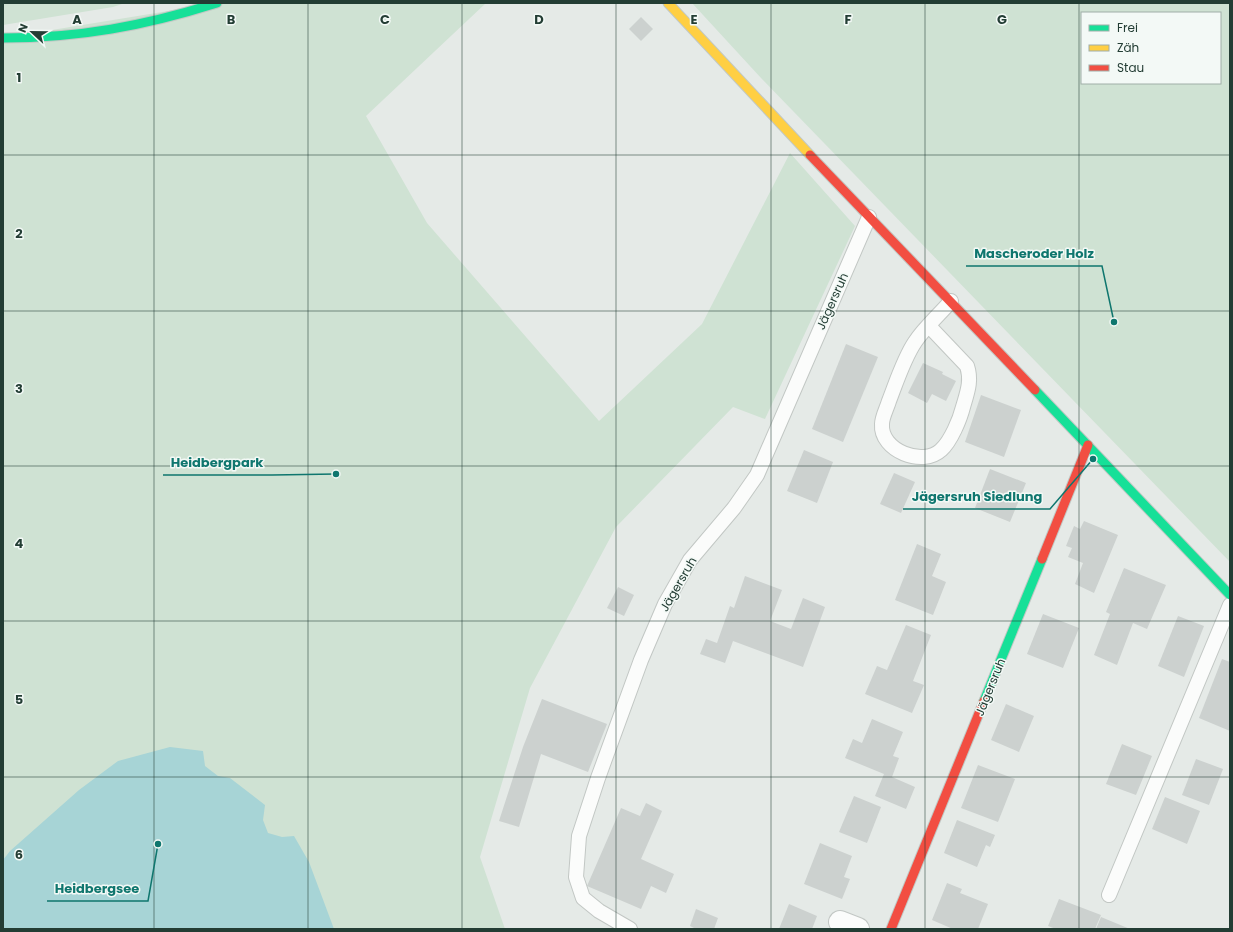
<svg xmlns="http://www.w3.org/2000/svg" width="1233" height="932" viewBox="0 0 1233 932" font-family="Poppins,sans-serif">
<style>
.green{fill:#cfe2d3;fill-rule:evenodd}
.water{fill:#a7d4d6}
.building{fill:#ccd1cf}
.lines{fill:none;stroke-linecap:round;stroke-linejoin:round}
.lane-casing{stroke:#c2c7c4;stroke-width:16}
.street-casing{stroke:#c2c7c4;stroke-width:24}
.fast-casing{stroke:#c1c8c4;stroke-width:11}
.slow-casing{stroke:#c1c8c4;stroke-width:11}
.jam-casing{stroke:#c1c8c4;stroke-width:11}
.lane{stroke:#fbfcfb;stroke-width:14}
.street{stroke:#fbfcfb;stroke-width:22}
.fast{stroke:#16e098;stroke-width:9}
.slow{stroke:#ffcf43;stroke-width:9}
.jam{stroke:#f24e42;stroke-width:9}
.grid{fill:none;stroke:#233d34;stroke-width:1;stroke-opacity:0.55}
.labels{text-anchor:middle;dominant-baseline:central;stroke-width:3;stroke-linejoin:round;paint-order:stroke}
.street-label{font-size:12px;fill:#233d34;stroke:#f3f9f6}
.grid-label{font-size:13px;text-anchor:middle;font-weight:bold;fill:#233d34;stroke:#f3f9f6;stroke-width:3;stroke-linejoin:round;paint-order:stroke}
.leader{fill:none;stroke:#0f766e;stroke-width:1.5}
.callout-dot{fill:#0f766e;stroke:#f3f9f6;stroke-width:1.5}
.callout-label{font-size:13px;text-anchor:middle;font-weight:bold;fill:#0f766e;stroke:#f3f9f6;stroke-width:3;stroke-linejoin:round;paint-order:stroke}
</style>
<rect width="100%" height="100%" fill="#e5eae7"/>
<g class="green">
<polygon points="3,3 125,3 113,7 3,25"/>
<polygon points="217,3 486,3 366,116 427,223 599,421 702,324 790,153 855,226 765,419 733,407 616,527 530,688 480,857 505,929 3,929 3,38"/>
<path d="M692 3H1230V562L761 78ZM1082 13H1220V83H1082Z"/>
</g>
<polygon class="water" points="170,747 203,751 205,766 218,776 230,778 265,805 263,820 268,833 282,837 294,836 309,862 334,929 3,929 3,860 10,851 79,790 118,761"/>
<g class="building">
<polygon points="641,17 653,29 641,41 629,29"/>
<polygon points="846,344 878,357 843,442 812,429"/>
<polygon points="923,363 943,372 942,374 956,381 946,401 932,394 927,403 908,393"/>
<polygon points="981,395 1021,410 1004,457 965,442"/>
<polygon points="804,450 833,462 817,503 787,491"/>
<polygon points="990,469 1026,483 1010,522 975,508"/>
<polygon points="894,473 915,482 901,513 880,504"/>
<polygon points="1084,521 1118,535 1094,593 1075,584 1083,563 1068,557 1072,548 1066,546 1074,526 1080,529"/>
<polygon points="917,544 941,554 932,576 946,582 933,615 895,600"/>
<polygon points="1124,568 1166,585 1147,629 1133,623 1117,665 1094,655 1110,614 1106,612"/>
<polygon points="745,576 782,590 770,621 791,629 803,598 825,607 803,667 733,641 725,663 700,654 706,639 717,643 730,606 734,608"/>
<polygon points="618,587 634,595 624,616 607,608"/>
<polygon points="1043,614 1079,628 1063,668 1027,654"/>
<polygon points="1178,616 1204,626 1184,677 1158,666"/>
<polygon points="906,625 931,635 913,681 924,685 912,713 865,694 877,666 887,670"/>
<polygon points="1222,659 1230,662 1230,731 1199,718"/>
<polygon points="542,699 607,724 588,772 541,754 519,827 499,821 523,747"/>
<polygon points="1006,704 1034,716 1019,752 991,740"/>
<polygon points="872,719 903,732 893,756 899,758 892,777 915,787 906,809 875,796 884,774 845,758 853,739 862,743"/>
<polygon points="1122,744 1152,756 1136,795 1106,784"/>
<polygon points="1196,759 1223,769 1209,805 1182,795"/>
<polygon points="978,765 1015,779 998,822 961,808"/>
<polygon points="854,796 881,807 867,843 839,832"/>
<polygon points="1165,797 1200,811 1187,844 1152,829"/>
<polygon points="646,803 662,811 641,859 674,874 666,893 651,886 641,909 587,886 621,808 640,816"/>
<polygon points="957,820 995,835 990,847 986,845 977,867 944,853"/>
<polygon points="820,843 852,856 844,877 850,879 842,899 804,884"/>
<polygon points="947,883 962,889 960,893 988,904 978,929 953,929 932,920"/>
<polygon points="1059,899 1101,915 1095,929 1056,929 1048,926"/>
<polygon points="789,904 817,916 812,929 779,929"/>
<polygon points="696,909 718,918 714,929 696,929 690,926"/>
<polygon points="1101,917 1130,929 1096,929"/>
</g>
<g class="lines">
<g class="lane-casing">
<g id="lane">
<path d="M929 326 967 366C972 381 967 393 963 407 960 419 951 441 941 450 923 467 880 451 882 424 882 417 887 408 889 401 896 383 904 358 915 342 924 328 940 314 951 301"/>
<polyline points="1109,895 1230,605"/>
<polyline points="630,929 599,911 583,898 576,877 579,836 598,778 641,660 665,604 690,560 734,508 757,475 869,217"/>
</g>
</g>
<g class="street-casing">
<polyline id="street" points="840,922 858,929"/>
</g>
<g class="fast-casing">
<g id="fast">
<path d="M3 38C79 38 144 26 217 3"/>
<polyline points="1035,390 1230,595"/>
<polyline points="984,701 1042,559"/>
</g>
</g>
<g class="slow-casing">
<polyline id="slow" points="668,3 810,155"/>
</g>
<g class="jam-casing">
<g id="jam">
<polyline points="810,155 1035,390"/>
<polyline points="1042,559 1088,445"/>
<polyline points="891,929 984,701"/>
</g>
</g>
<use href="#lane" class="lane"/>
<use href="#street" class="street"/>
<use href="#fast" class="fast"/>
<use href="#slow" class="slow"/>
<use href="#jam" class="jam"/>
</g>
<path class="grid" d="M154 3V929M308 3V929M462 3V929M616 3V929M771 3V929M925 3V929M1079 3V929M3 155H1230M3 311H1230M3 466H1230M3 621H1230M3 777H1230"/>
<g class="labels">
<g class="street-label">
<text transform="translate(832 301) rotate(-66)">Jägersruh</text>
<text transform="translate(678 584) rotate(-60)">Jägersruh</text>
<text transform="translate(990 687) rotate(-68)">Jägersruh</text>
</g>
</g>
<g class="grid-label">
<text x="77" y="24">A</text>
<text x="231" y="24">B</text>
<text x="385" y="24">C</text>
<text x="539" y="24">D</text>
<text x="694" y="24">E</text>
<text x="848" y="24">F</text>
<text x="1002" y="24">G</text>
<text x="19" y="82">1</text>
<text x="19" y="238">2</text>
<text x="19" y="393">3</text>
<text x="19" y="548">4</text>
<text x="19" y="704">5</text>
<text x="19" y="859">6</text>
</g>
<path class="leader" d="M1114 322L1102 266H966M336 474L272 475H163M1093 459L1050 509H903M158 844L148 901H47"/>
<g class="callout-dot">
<circle cx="1114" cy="322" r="4"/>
<circle cx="336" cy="474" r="4"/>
<circle cx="1093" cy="459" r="4"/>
<circle cx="158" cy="844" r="4"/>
</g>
<g class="callout-label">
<text x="1034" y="258">Mascheroder Holz</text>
<text x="217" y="467">Heidbergpark</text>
<text x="977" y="501">Jägersruh Siedlung</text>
<text x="97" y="893">Heidbergsee</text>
</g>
<rect width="1233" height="932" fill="none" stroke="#233d34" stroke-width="8"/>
<rect x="1081" y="12" width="140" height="72" fill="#f3f9f6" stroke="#a0aea8"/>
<rect x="1089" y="25" width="20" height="6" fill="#16e098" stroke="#a0aea8"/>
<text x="1117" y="32" font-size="12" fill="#233d34">Frei</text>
<rect x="1089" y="45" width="20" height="6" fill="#ffcf43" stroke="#a0aea8"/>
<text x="1117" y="52" font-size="12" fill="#233d34">Zäh</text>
<rect x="1089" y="65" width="20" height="6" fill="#f24e42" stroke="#a0aea8"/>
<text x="1117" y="72" font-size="12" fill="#233d34">Stau</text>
<g transform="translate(32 32) rotate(292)" stroke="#f3f9f6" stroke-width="3" paint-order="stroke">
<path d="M0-3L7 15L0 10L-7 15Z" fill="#233d34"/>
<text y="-6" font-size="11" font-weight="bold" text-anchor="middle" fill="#233d34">N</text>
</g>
</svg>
